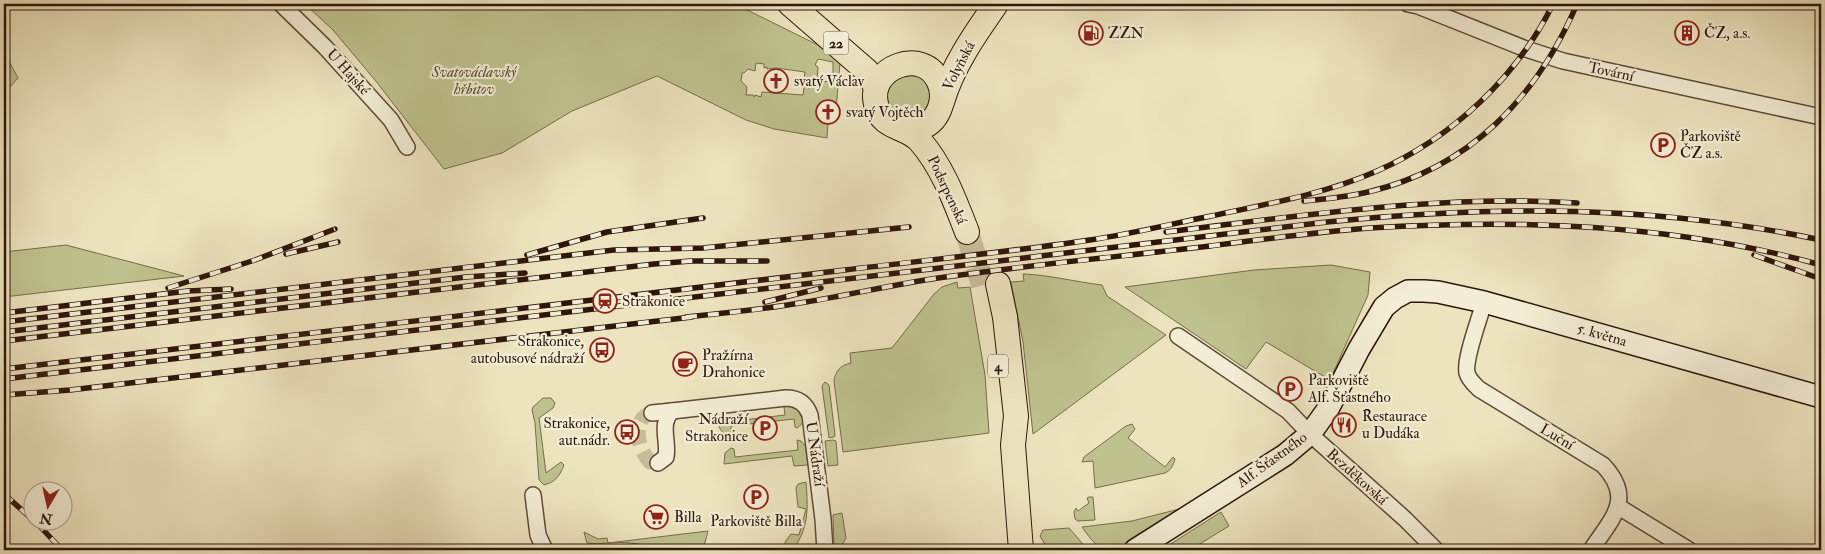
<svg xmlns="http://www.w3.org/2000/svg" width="1825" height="554" viewBox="0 0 1825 554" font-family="'IM FELL Double Pica',serif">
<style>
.green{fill:#bfc28e;stroke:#776c4d;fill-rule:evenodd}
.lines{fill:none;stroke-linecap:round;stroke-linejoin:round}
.street-tunnel{stroke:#c7bb9b;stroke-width:15;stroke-dasharray:15 8;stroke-linecap:butt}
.primary-tunnel{stroke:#c7bb9b;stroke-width:24;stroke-dasharray:24 12;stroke-linecap:butt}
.street-casing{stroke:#5e4a39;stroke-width:18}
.secondary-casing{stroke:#2f160c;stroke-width:24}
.primary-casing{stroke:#2f160c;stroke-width:26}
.street{stroke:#f3edd5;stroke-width:15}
.secondary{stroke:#f3edd5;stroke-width:21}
.primary{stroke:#ede4bf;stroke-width:24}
.rail-casing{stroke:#2f160c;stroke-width:5.5}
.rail{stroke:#f3edd5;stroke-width:4;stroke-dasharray:11;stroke-linecap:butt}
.labels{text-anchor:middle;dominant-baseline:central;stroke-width:4.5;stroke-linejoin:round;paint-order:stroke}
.shield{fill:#f3edd5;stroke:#6a5648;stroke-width:1}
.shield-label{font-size:14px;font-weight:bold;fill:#2f160c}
.poi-label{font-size:15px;fill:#2f160c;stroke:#f3edd5;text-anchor:start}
.street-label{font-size:15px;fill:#2f160c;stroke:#f3edd5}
.park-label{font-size:15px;font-style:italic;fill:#5a4a33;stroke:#f3edd5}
</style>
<rect width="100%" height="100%" fill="#ede4bf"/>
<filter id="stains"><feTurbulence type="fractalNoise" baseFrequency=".004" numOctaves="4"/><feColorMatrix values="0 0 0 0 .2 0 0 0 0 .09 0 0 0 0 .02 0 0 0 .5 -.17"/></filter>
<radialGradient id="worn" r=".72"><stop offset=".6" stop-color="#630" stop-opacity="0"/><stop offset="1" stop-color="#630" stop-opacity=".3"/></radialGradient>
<g class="green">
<path d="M305 4H735L824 48 840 63 835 122 828 123 827 138 774 129 746 120 657 76 572 111 502 153 444 169 375 80 333 30ZM818 59 833 62V82L817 81 818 67 815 65ZM756 63 764 64V68L767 67V69L776 68 805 72 804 79 810 80V88L804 87 803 95 762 92 761 97 755 95 754 97 753 95H746L747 87 741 81 742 73H744L748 69 755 71Z"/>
<polygon points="4,52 18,78 9,88 4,90"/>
<path d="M907 73 927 80 933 100 921 118C916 118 909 120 905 119 892 115 879 96 890 84 895 80 902 76 907 73Z"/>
<polygon points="66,245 184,276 4,297 4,252"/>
<polygon points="1331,265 1370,272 1368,295 1330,380 1266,342 1246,369 1125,287 1254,270"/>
<path d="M1023 274C1050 275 1076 282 1102 285L1107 296 1166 335 1033 434 1023 342 1011 282 1024 281Z"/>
<path d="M957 282 958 288 970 287 985 375 989 433 843 452 834 381C835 371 841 365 851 363L850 353 892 348 934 294 942 287Z"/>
<polygon points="825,382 829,385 835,435 834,437 829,438 822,386"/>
<path d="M543 398H551L555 403 553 408 539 418 546 473 561 462 564 465C560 475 556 482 544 485L539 480 535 423 532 410 533 407Z"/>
<path d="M786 405C798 405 811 420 797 428L795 427 794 419 731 426 732 434 729 436C719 433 715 421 722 413L725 414 727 422 785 415 784 407Z"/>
<path d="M1132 424 1135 429 1128 438 1165 467 1173 457 1175 459C1173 466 1171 470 1165 473L1095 488 1093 461 1082 462 1084 457 1126 426Z"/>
<polygon points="797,440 801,441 806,447 808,465 794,466 792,456 724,464 725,453 731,448 734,449 735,457 798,450"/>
<polygon points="833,440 836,441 838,465 828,466 825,441"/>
<path d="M806 482C808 508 809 525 795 547L792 550H786L785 542 791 534 799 535 806 509 798 507 796 488 798 484Z"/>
<polygon points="1089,497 1093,497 1095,520 1078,521 1075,519 1074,512 1076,508 1078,511 1089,503 1087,498"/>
<path d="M1187 507C1168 520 1125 554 1103 549 1094 545 1088 535 1082 527L1132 521Z"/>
<polygon points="1221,512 1229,526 1190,550 1161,550"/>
<polygon points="842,513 846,538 842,545 834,545 833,515"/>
<polygon points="1069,528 1088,550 1048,550 1040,536 1043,530"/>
<path d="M708 531 703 550C677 550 655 546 630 543 615 541 601 545 587 543L584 532 598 539 607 538 608 543Z"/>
</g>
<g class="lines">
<path class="street-tunnel" d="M652 413C630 418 638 450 650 462L658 463"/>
<polyline class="primary-tunnel" points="967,232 983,285"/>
<g class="street-casing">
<g id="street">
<polyline points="281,4 325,47 391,120 407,147"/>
<polyline points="1408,4 1418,6 1526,49 1563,61 1821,117"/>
<path d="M1484 302C1480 318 1464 359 1467 373 1469 380 1474 384 1479 389L1603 465C1635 499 1612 518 1591 550"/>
<polyline points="1178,336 1288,411 1310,434 1405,519 1436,550"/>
<path d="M672 411 786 398C798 398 806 404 810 415L823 519 825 550"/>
<path d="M652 413 672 411C659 424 669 441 666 457L658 463"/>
<polyline points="533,495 538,535 545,550"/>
<polyline points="1619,507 1689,550"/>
</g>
</g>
<g class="secondary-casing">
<polyline id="secondary" points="1135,550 1285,455 1310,434 1328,409 1359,349 1384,307 1395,298 1408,291 1424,291 1438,292 1484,302 1821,397"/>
</g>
<g class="primary-casing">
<g id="primary">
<polyline points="790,4 867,71 876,87"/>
<path d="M942 102C952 67 975 34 996 4"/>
<path d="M904 130C909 130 914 130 919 128 938 123 947 100 939 82 924 46 867 67 876 104 881 130 906 125 920 141 942 166 955 201 967 232"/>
<polyline points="998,284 1005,317 1016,416 1013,445 1021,550"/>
</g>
</g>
<use href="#street" class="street"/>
<use href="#secondary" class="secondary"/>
<use href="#primary" class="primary"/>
<g class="rail-casing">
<g id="rail">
<path d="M1304 201C1326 199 1347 197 1368 192 1470 168 1537 97 1577 4"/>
<path d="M1166 232C1303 216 1439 194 1577 203"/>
<polyline points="286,254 338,242"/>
<polyline points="527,255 607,232 703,218"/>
<polyline points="1754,255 1821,279"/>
<polyline points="168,288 255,260 335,229"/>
<polyline points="765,302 821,288"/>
<polyline points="4,313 188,291 231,289"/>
<path d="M686 317C726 313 766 309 806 302 855 294 904 282 953 276 1039 264 1125 256 1210 246 1264 239 1317 232 1370 228 1521 219 1675 224 1821 265"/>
<polyline points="4,322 614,250 703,248 909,227"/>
<polyline points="4,332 466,277 525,273"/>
<polyline points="4,341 654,264 691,261 767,261"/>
<path d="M4 369C284 336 565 304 845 270 927 260 1009 252 1090 240 1131 234 1171 224 1211 216 1267 204 1325 194 1377 171 1452 138 1517 77 1553 4"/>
<path d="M4 379 1327 222C1494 205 1657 205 1821 240"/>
<polyline points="4,395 70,390 692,317"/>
<polyline points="4,494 32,519"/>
<polyline points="36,522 62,550"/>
</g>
</g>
<use href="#rail" class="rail"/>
</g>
<defs>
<g id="fuel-ring" transform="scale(1.25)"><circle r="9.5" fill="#f3edd5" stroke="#8f2418" stroke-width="1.5"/><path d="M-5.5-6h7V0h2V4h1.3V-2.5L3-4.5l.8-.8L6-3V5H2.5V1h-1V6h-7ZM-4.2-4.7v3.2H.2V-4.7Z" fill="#8f2418"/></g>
<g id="building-ring" transform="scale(1.25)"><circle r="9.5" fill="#f3edd5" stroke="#8f2418" stroke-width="1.5"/><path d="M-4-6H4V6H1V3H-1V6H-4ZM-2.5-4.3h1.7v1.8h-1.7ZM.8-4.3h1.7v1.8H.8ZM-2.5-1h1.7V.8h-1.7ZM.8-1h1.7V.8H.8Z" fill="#8f2418"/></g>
<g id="church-ring" transform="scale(1.25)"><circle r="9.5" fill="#f3edd5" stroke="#8f2418" stroke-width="1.5"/><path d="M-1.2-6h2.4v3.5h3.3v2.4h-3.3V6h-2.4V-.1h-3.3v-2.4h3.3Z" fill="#8f2418"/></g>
<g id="parking-ring" transform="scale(1.25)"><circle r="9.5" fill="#f3edd5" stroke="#8f2418" stroke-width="1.5"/><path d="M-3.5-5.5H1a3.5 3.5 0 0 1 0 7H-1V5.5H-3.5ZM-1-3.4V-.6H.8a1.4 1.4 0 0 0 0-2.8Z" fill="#8f2418"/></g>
<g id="station-ring" transform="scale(1.25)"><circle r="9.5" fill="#f3edd5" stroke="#8f2418" stroke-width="1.5"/><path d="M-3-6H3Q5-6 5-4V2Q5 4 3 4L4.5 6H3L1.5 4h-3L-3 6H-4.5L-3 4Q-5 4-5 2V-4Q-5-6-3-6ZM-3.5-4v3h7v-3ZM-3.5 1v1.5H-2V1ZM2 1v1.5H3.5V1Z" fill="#8f2418"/></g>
<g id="bus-ring" transform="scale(1.25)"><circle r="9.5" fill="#f3edd5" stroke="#8f2418" stroke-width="1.5"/><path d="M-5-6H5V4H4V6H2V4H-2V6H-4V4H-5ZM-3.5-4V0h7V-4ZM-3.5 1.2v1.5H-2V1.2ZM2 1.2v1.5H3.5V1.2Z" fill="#8f2418"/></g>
<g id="cafe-ring" transform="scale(1.25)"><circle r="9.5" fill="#f3edd5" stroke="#8f2418" stroke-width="1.5"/><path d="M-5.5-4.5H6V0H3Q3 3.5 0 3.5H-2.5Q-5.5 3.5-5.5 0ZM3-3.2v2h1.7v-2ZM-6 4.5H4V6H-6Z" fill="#8f2418"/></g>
<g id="restaurant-ring" transform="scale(1.25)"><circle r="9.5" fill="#f3edd5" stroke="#8f2418" stroke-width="1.5"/><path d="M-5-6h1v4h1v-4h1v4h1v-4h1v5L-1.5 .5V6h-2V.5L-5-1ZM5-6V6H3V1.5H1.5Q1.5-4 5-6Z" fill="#8f2418"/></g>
<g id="supermarket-ring" transform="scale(1.25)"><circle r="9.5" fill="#f3edd5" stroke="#8f2418" stroke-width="1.5"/><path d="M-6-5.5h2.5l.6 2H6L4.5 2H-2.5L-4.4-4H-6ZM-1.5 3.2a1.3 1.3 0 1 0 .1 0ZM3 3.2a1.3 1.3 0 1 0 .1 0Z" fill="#8f2418"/></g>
</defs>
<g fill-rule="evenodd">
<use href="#fuel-ring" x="1091" y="33"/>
<use href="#building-ring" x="1687" y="33"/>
<use href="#church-ring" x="776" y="81"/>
<use href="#church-ring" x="828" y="112"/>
<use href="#parking-ring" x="1663" y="145"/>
<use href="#station-ring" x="605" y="301"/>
<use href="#bus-ring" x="602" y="350"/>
<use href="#cafe-ring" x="685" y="364"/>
<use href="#parking-ring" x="1290" y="389"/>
<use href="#restaurant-ring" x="1344" y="425"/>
<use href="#parking-ring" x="765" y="428"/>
<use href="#bus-ring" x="627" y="432"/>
<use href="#parking-ring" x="756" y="497"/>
<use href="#supermarket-ring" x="656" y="517"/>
</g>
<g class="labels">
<g class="shield">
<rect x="823.5" y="31.5" width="25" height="23" rx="4"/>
<rect x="988" y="354.5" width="20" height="23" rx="4"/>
</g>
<g class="shield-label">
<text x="836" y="43">22</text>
<text x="998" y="366">4</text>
</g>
<g class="poi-label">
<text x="1108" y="33">ZZN</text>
<text x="1704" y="33">ČZ, a.s.</text>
<text x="794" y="81">svatý Václav</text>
<text x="846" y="112">svatý Vojtěch</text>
<text x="1680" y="136">Parkoviště<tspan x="1680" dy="17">ČZ a.s.</tspan></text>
<text x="622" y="301">Strakonice</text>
<text x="584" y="341" text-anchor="end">Strakonice,<tspan x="584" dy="17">autobusové nádraží</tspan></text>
<text x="702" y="355">Pražírna<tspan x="702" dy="17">Drahonice</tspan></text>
<text x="1308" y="380">Parkoviště<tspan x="1308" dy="17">Alf. Šťastného</tspan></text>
<text x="1362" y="416">Restaurace<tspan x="1362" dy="17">u Dudáka</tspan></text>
<text x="748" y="419" text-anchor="end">Nádraží<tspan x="748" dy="17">Strakonice</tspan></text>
<text x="610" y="423" text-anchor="end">Strakonice,<tspan x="610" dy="17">aut.nádr.</tspan></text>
<text x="674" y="517">Billa</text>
<text x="756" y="521" text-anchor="middle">Parkoviště Billa</text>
</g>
<g class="street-label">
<text transform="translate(959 66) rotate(-63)">Volyňská</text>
<text transform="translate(348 72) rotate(48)">U Hajské</text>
<text transform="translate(1611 72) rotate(12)">Tovární</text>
<text transform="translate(947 190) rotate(65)">Podsrpenská</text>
<text transform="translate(1602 335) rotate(16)">5. května</text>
<text transform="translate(1557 437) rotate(31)">Luční</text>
<text transform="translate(815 454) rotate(82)">U Nádraží</text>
<text transform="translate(1272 460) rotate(-36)">Alf. Šťastného</text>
<text transform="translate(1357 477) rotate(42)">Bezděkovská</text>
</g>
<g class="park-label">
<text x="474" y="72">Svatováclavský<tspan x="474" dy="17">hřbitov</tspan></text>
</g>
</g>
<rect width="1825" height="554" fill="none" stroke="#ede4bf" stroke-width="20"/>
<rect x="5" y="5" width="1815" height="544" fill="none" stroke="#2f160c" stroke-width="2.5"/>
<rect x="10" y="10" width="1805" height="534" fill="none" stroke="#2f160c"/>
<g transform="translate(48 506) rotate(189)"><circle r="24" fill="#f3edd5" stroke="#a59785"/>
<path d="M0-4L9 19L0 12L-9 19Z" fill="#8f2418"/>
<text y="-8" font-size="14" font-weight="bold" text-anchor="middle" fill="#2f160c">N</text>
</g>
<rect width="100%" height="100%" filter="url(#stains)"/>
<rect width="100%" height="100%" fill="url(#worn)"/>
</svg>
